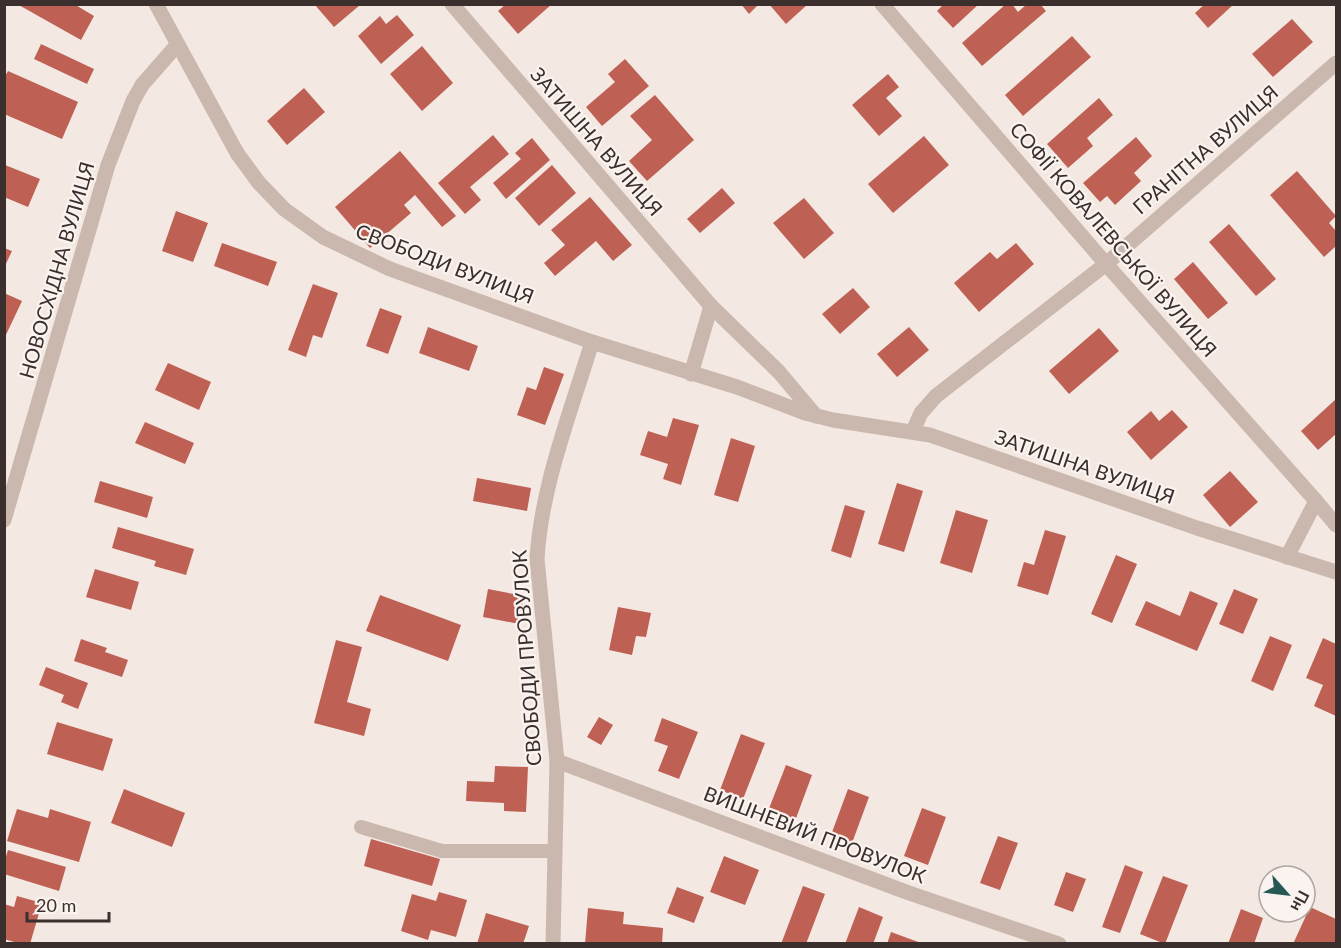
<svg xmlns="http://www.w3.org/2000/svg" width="1341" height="948" viewBox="0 0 1341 948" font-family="Lato,sans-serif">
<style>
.building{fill:#bf6054}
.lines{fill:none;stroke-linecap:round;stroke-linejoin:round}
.service{stroke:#cab8ae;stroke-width:14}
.minor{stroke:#cab8ae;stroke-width:15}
.labels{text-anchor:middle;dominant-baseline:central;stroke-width:4.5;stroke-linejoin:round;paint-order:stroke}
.street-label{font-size:20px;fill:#3a2f2c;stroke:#faf3ef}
</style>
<rect width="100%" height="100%" fill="#f3e9e2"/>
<g class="building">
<polygon points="17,4 74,4 94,16 81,40"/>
<polygon points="506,4 552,4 518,34 498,11"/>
<polygon points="741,4 759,4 749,14"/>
<polygon points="769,4 808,4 786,24"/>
<polygon points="944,4 979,4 953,28 937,11"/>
<polygon points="1006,4 1012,4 1018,12 1027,4 1040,4 1046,11 982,66 962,43"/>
<polygon points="1205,4 1234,4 1208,28 1195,13"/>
<polygon points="315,5 360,5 334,27"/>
<polygon points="397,15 414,35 381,64 358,36 380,16 386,24"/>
<polygon points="1292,19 1313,42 1273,77 1252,54"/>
<polygon points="1072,36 1091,57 1023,116 1005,95"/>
<polygon points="41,44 94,69 87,84 34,59"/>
<polygon points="422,46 453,83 422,111 390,74"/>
<polygon points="625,59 649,86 602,126 586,107 615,82 608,74"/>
<polygon points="8,71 78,102 62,139 4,114 4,78"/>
<polygon points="888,74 899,87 886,98 902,116 879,136 852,105"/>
<polygon points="304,88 325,112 287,145 267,121"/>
<polygon points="655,95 694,140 647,181 629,161 652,140 630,116"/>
<polygon points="1099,98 1113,115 1087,138 1093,146 1068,168 1047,144"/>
<polygon points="493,135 509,154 470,187 481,200 465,214 438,183"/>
<polygon points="924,136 949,165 893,213 868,184"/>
<polygon points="1136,137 1152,156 1134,173 1141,181 1115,205 1107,196 1100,202 1083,183"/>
<polygon points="532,138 550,160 506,199 493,183 521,159 515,153"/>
<polygon points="400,151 456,216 442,227 415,195 404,205 411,213 370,248 335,207"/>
<polygon points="5,165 40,179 28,207 4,197"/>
<polygon points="552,165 576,193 539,226 515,198"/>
<polygon points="1297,171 1336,216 1329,223 1336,231 1336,246 1324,257 1270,195"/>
<polygon points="722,188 735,203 700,233 687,219"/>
<polygon points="590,197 632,245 613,261 596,241 555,276 544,263 565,245 551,230"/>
<polygon points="804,198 834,233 804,259 773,223"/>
<polygon points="176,211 208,223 193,262 162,251"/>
<polygon points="1229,224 1276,279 1256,296 1209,242"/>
<polygon points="222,243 277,262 268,286 214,266"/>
<polygon points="1016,243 1034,264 979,312 954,283 990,252 997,259"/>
<polygon points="4,248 12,251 4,268"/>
<polygon points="1193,262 1228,303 1208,319 1174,279"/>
<polygon points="313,284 338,293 322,338 313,335 306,357 288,350"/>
<polygon points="853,288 870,307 840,334 822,314"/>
<polygon points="4,293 22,301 4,339"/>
<polygon points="380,308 402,316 388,354 366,346"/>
<polygon points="428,327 478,346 469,371 419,353"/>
<polygon points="909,327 929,350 897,377 877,354"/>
<polygon points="1099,328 1119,351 1069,394 1049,371"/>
<polygon points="168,363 211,382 199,410 155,390"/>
<polygon points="544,367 564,374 545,425 517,415 527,387 536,390"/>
<polygon points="1336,399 1336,434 1318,450 1301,431"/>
<polygon points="1172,410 1188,427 1151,460 1127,432 1151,411 1159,421"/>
<polygon points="673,418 699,425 681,485 663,479 668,464 640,455 648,431 667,437"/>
<polygon points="145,422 194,443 185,464 135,443"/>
<polygon points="731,438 755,446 738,502 714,495"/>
<polygon points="1230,471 1258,502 1230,527 1203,495"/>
<polygon points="477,478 531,488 527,511 473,501"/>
<polygon points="100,481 153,497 147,518 94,502"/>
<polygon points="897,483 923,491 904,552 878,544"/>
<polygon points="845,505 865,511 851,558 831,551"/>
<polygon points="956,510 988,520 972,573 940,563"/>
<polygon points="118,527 194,549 186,575 154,566 156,561 112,548"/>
<polygon points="1045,530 1066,536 1048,595 1017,586 1024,562 1034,565"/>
<polygon points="1116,555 1137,564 1112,623 1091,614"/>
<polygon points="95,569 139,582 131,610 86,597"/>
<polygon points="488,589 524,596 519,624 483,617"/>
<polygon points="1234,589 1258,599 1243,634 1219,624"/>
<polygon points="1190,591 1218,603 1197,651 1135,625 1146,601 1180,616"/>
<polygon points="380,595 461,625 448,661 366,631"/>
<polygon points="618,607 651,613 646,637 636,636 632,655 609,650"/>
<polygon points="1270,636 1292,645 1273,691 1251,681"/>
<polygon points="1323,638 1336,644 1336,716 1314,706 1323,685 1306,678"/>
<polygon points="81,639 107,648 105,652 128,660 122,677 74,661"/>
<polygon points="336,640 362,647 347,702 371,709 364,736 314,723"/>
<polygon points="46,667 88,683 78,709 61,702 64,695 39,685"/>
<polygon points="599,717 613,725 601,745 587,737"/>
<polygon points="662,718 698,732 679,779 658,771 668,746 654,741"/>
<polygon points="57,722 113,739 103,771 47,754"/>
<polygon points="741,734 765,743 743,799 720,790"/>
<polygon points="786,765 812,775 795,821 768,811"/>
<polygon points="495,766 528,767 526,812 504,811 504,803 466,801 467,781 494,782"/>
<polygon points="124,789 185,813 172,847 111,823"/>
<polygon points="848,789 869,797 852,843 831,835"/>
<polygon points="922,808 946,817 928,865 904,856"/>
<polygon points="17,809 48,818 50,809 91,822 79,862 7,841"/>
<polygon points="998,836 1018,843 1000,890 980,883"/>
<polygon points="371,839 440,859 432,886 364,866"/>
<polygon points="8,850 66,867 59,891 4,874 4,863"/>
<polygon points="724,856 759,870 745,905 710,892"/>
<polygon points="1125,865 1143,872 1120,933 1102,927"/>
<polygon points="1066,872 1086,879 1073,912 1054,905"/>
<polygon points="1163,876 1188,885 1165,944 1140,934"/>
<polygon points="803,886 825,894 806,944 781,944"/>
<polygon points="677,887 704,897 694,923 667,913"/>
<polygon points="439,892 467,900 456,937 431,930 428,940 401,931 412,894 436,901"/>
<polygon points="17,896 42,903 30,944 21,944 4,939 4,904 14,907"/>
<polygon points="859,907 883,917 873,944 845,944"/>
<polygon points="1310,907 1336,919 1336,944 1293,944"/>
<polygon points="588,908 624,912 623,924 663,928 662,944 585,944"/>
<polygon points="1241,909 1263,918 1254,944 1228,944"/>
<polygon points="486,913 529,926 523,944 477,944"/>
<polygon points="891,932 921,943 921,944 887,944"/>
</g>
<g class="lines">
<polyline class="service" points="361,827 442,851 555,851"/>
<g class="minor">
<polyline points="156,4 237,153 259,183 284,209 323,237 390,269 592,342 737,387 805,413 833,420 930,435 1197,528 1336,572"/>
<polyline points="452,4 711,306"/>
<polyline points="882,4 1106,264 1316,501"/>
<polyline points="691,374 711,306 779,372 816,416"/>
<polyline points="913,431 921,413 936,396 1106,264 1336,63"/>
<polyline points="4,520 108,165 133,101 142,85 177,45"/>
<polyline points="1287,557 1316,501 1336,525"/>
<polyline points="557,761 909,893 1059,944"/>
<path d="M553 944 557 761 537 559C541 487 571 411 592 342"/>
</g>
</g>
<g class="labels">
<g class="street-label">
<text transform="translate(597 141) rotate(49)">ЗАТИШНА ВУЛИЦЯ</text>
<text transform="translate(1205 149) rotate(-41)">ГРАНІТНА ВУЛИЦЯ</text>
<text transform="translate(1114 239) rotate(49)">СОФІЇ КОВАЛЕВСЬКОЇ ВУЛИЦЯ</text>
<text transform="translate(445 263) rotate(21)">СВОБОДИ ВУЛИЦЯ</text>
<text transform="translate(56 270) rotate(-74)">НОВОСХІДНА ВУЛИЦЯ</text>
<text transform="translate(1085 466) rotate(19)">ЗАТИШНА ВУЛИЦЯ</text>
<text transform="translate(526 658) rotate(-94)">СВОБОДИ ПРОВУЛОК</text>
<text transform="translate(815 834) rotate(21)">ВИШНЕВИЙ ПРОВУЛОК</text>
</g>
</g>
<rect width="1341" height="948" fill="none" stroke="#3a2f2c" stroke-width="12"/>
<g transform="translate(1287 894) rotate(118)"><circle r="28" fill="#faf3ef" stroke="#ada5a1" stroke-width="1.5"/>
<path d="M0-4.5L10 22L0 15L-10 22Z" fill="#245956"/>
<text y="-9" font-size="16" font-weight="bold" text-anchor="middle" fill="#3a2f2c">Пн</text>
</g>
<path d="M27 912v9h82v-9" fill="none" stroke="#3a2f2c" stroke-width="3"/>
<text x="36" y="912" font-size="18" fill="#3a2f2c" stroke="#faf3ef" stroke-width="4.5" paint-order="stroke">20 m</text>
</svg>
